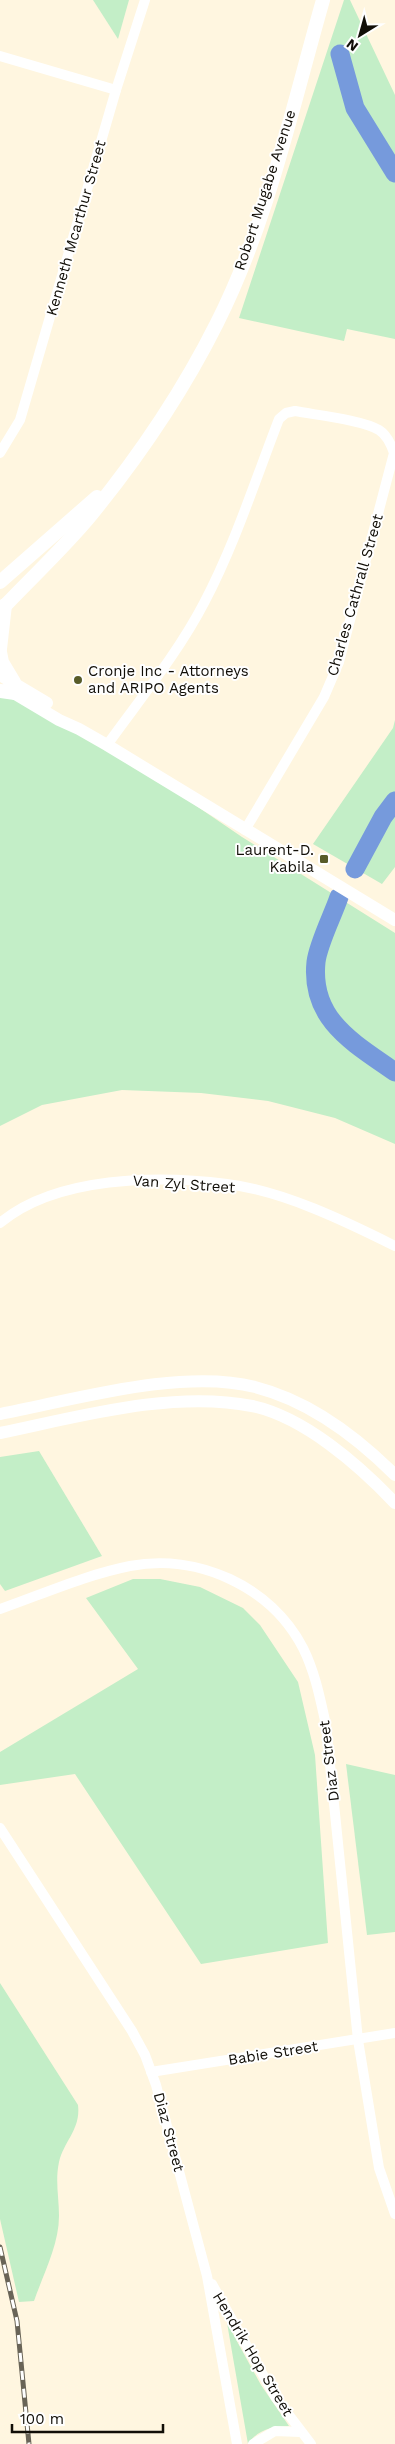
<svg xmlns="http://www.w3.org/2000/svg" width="395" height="2444" viewBox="0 0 395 2444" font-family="'Work Sans',sans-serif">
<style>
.green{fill:#c3eec7}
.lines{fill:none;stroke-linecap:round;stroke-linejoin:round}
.river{stroke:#769adc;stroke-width:19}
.minor{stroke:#fff;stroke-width:10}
.tertiary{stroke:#fff;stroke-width:12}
.secondary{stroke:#fff;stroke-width:14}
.rail-casing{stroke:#696457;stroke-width:5}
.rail{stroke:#fff;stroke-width:3;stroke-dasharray:9;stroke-linecap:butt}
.poi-dot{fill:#585c29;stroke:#fff;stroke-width:2}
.labels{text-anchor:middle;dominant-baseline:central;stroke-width:4;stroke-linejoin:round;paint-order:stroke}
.street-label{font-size:15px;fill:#110e07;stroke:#fff}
.poi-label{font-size:15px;fill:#110e07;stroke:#fff;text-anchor:start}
</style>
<rect width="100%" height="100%" fill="#fff6e0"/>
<g class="green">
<polygon points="93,0 129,0 118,39"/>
<polygon points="344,0 350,0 395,95 395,339 347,329 344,341 239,318"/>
<polygon points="0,698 13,698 107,745 242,837 395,933 395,1144 335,1118 268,1101 201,1093 122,1090 42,1105 0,1126"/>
<polygon points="395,720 395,867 382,884 313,844 393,728"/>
<polygon points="39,1451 102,1556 5,1591 0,1584 0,1457"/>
<polygon points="133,1579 160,1579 200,1587 243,1608 260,1625 298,1682 315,1755 328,1943 201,1964 75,1774 0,1785 0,1752 138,1669 86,1598"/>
<polygon points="346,1764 395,1775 395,1932 367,1935"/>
<path d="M0 1983 78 2105C81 2129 64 2141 59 2162 55 2181 59 2197 59 2216 59 2245 43 2275 34 2301L19 2302 0 2219Z"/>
<path d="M227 2323 261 2385 289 2426C273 2426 257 2430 248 2444Z"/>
</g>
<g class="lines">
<g class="river">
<polyline points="340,54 355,108 395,173"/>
<polyline points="355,869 383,817 395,801"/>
<path d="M339 897C333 915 318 944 316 962 310 1020 354 1043 395 1072"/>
</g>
<g class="minor">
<polyline points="0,56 116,90"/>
<polyline points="0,453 20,420 116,90 145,0"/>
<path d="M107 745C140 699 178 653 204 603 235 544 255 481 279 419L286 413 295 411C316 415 363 420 379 430 387 435 391 444 394 453L339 662 324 697 245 830"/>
<path d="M0 1223C56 1176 159 1175 227 1184 283 1191 345 1221 395 1246"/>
<path d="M0 1609C43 1594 85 1575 130 1566 197 1553 271 1586 303 1648 315 1672 320 1698 326 1725L358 2040 379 2168 395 2214"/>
<polyline points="0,1828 132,2031 145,2055 156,2085 207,2276 237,2444"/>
<polyline points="151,2072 395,2033"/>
<polyline points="212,2284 276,2398 311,2444"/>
<polyline points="253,2444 275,2431 300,2432"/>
</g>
<g class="tertiary">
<polyline points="0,675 47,703"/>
<polyline points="7,689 59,720 79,729 107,745 395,920"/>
<path d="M0 1414C74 1400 182 1368 255 1387 310 1401 356 1436 395 1475"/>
<path d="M0 1433C78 1417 172 1390 252 1406 304 1417 359 1465 395 1503"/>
</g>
<g class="secondary">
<polyline points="0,582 97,497"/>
<path d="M0 611C30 579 63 549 91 515 139 456 183 391 217 323 268 222 292 108 323 0"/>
<polyline points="0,649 5,605"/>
<polyline points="0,652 2,662 14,682"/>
<polyline points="0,691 15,693"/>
</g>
<g class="rail-casing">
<polyline id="rail" points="0,2247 17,2321 29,2444"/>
</g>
<use href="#rail" class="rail"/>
</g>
<g class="poi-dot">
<circle cx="78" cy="680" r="5"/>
<rect x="319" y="854" width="10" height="10" rx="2.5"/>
</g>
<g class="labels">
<g class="street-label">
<text transform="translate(265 190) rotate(-72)">Robert Mugabe Avenue</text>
<text transform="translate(76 228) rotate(-74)">Kenneth Mcarthur Street</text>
<text transform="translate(355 595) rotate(-74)">Charles Cathrall Street</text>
<text transform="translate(184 1184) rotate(4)">Van Zyl Street</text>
<text transform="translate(329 1761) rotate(-97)">Diaz Street</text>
<text transform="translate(273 2053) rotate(-9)">Babie Street</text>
<text transform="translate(169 2132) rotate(75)">Diaz Street</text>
<text transform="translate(253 2354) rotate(59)">Hendrik Hop Street</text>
</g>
<g class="poi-label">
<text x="88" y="671">Cronje Inc - Attorneys<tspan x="88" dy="17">and ARIPO Agents</tspan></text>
<text x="314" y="850" text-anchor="end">Laurent-D.<tspan x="314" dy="17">Kabila</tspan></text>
</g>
</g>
<g transform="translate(360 35) rotate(217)" stroke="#ffffff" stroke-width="4" paint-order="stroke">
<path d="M0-4L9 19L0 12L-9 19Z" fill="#110e07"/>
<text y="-8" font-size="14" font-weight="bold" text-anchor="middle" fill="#110e07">N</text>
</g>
<path d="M12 2424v8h151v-8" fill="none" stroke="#110e07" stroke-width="2.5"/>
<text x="20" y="2424" font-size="15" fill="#110e07" stroke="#ffffff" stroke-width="4" paint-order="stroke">100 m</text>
</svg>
